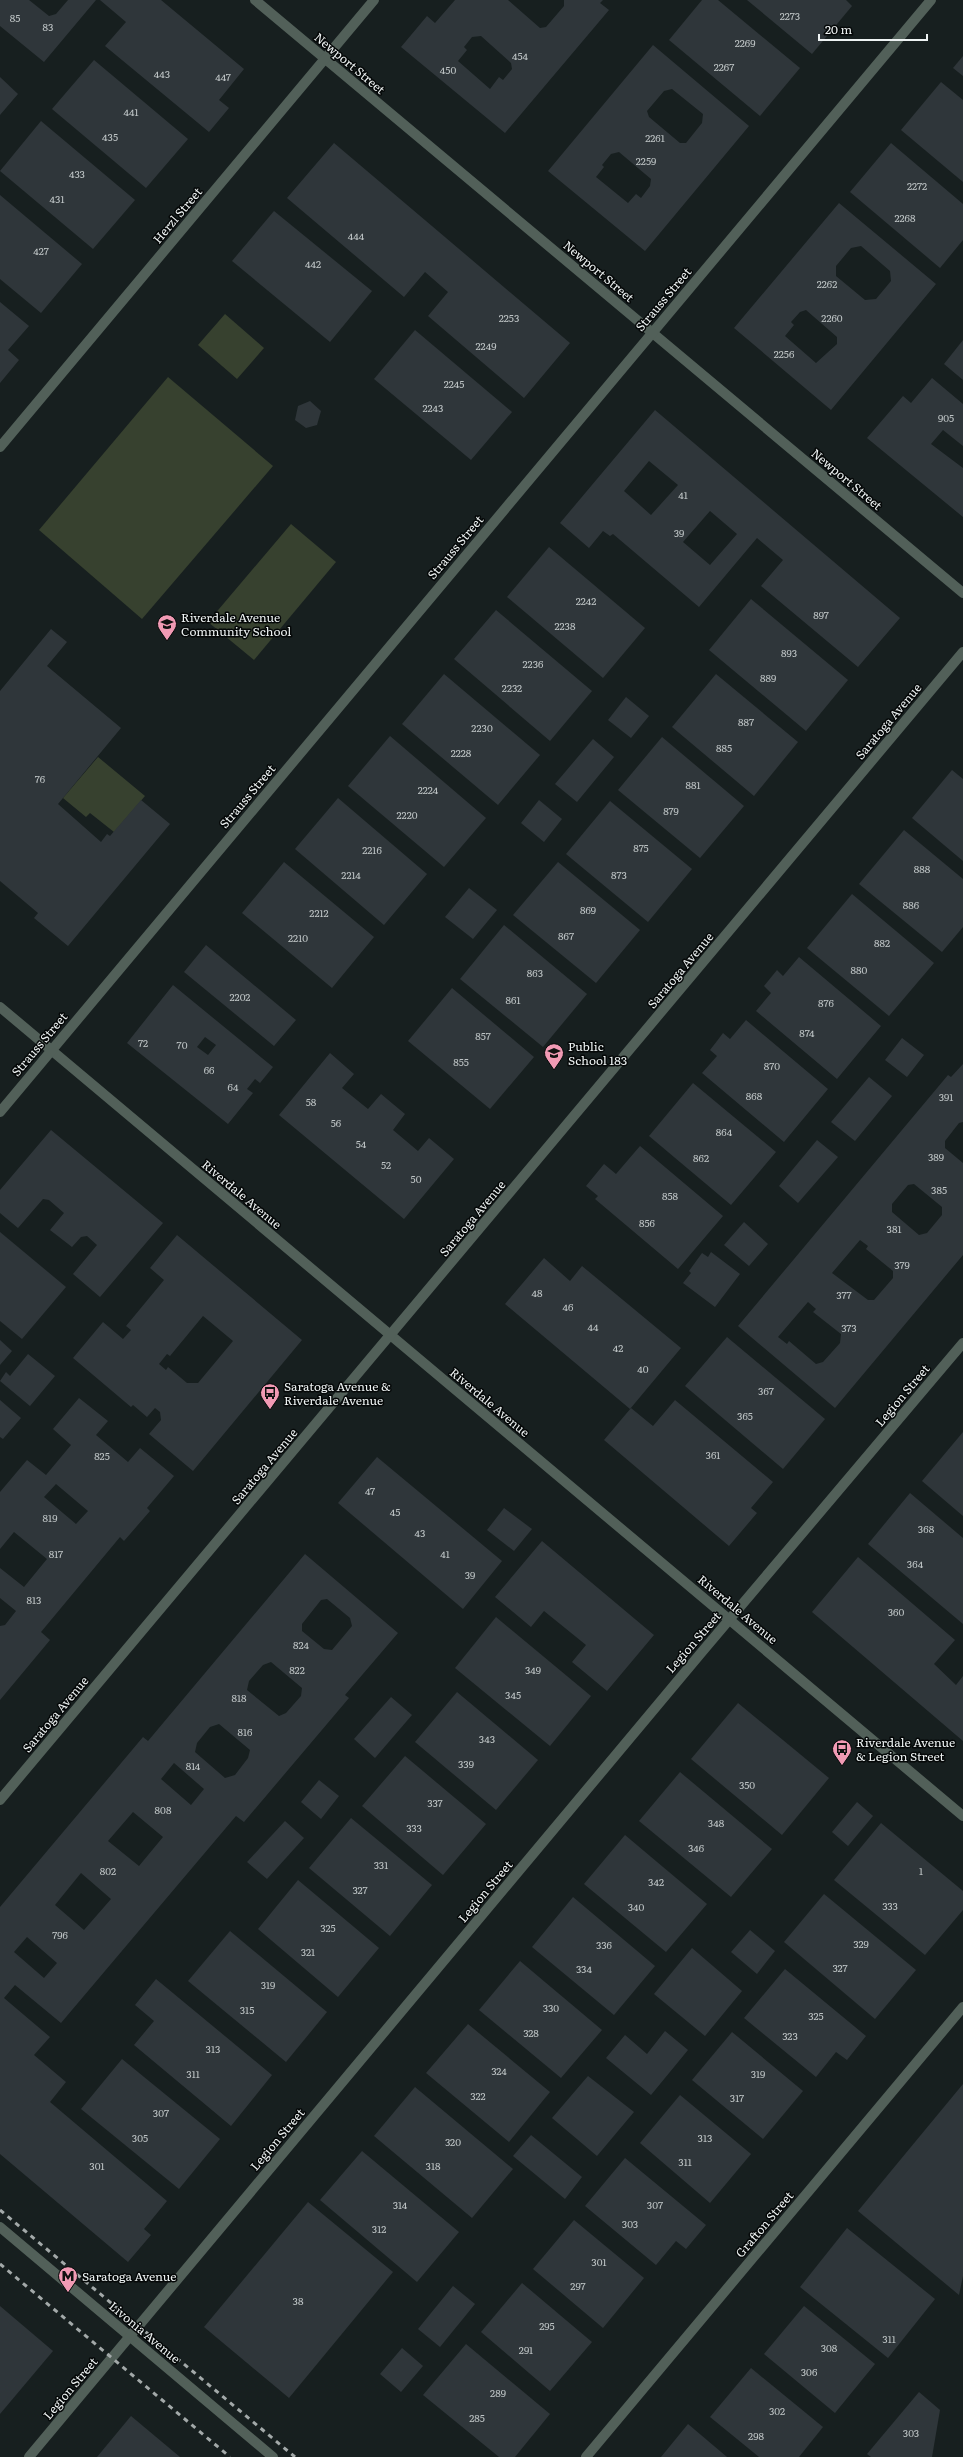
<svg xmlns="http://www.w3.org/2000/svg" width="963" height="2457" viewBox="0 0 963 2457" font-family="Literata,serif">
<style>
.green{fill:#37412f}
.building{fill:#2f363a;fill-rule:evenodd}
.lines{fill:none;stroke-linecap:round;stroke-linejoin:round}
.street{stroke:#526059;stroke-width:10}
.rail{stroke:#a3a9a9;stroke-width:3;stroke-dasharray:5 5;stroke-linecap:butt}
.labels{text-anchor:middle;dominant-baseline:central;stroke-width:3;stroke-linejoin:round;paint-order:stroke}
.number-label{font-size:10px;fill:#bec4c5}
.street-label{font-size:12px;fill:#eef3f3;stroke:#050808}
.poi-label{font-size:12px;fill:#eef3f3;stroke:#050808;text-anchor:start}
</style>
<rect width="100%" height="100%" fill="#171f1f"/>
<g class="green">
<polygon points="225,314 264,348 237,379 198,345"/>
<polygon points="168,377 273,466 142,619 39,530"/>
<polygon points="291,524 336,562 254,660 208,622"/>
<polygon points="98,757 145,796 114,832 90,813 86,817 63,798"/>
</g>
<g class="building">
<polygon points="0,0 29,0 49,16 56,14 68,0 96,0 44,62 0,26"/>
<polygon points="100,0 161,0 244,69 219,100 229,108 209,132 105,46 126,22"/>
<path d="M455 0H508L540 28 546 27 564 6V0H603L600 3 609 10 505 133 401 47 427 16 435 23ZM481 36 511 63 512 69 503 80 499 77 490 89 458 61 467 50 464 47 472 37Z"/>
<polygon points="702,0 718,0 800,68 760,116 669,40"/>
<polygon points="747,0 846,0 852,6 812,54"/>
<path d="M653 45 749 126 645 251 548 171ZM672 89 703 114 702 123 686 143H680L649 117 647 111 664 91ZM619 152 651 179 650 186 641 198 636 194 628 203 596 177 604 167 602 165 611 154Z"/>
<polygon points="963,56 963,76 953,68"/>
<polygon points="94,60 188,139 146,188 52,109"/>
<polygon points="0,77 18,94 0,115"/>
<polygon points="941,82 963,100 963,182 901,130"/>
<polygon points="41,121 135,200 93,249 0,171"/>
<polygon points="334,143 570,343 524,398 428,316 448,292 425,272 404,297 287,198"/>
<polygon points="891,143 963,204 963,240 940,268 850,192"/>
<polygon points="0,195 82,264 41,313 0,279"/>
<path d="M839 203 936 284 831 410 734 328ZM861 246 890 271 891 281 876 299 865 300 836 276V266L851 248ZM806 310 837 337V344L816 363 785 336 794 325 791 322 800 312Z"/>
<polygon points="274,211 372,291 330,342 232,261"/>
<polygon points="0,302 29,326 8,350 19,360 0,383"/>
<polygon points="415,330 512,412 471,460 374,379"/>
<polygon points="963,340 963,380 944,364"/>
<polygon points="932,378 963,404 963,446 943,430 931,444 963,468 963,517 867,438 903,396 911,403"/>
<polygon points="310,401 321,411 317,425 306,428 295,420 298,406"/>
<path d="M655 410 900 618 858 667 761 586 783 560 757 538 699 607 613 534 610 536 603 531 589 548 560 523ZM649 461 678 485 651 515 624 491ZM710 511 737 534 710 565 683 542Z"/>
<polygon points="549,547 645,628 603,678 507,597"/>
<polygon points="751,599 848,680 806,731 709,650"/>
<polygon points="496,610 592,691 550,741 454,659"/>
<polygon points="51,629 67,642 47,666 121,728 58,804 101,842 107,834 110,836 141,800 170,824 68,946 34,918 38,913 0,881 0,691"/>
<polygon points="444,674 540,755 498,805 402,724"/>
<polygon points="716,674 798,742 754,796 672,727"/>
<polygon points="626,697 649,716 631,738 608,720"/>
<polygon points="390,736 486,818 444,867 348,786"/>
<polygon points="662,737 744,806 700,858 618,790"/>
<polygon points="593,739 614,757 577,802 555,784"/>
<polygon points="952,770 963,779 963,861 912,818"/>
<polygon points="338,798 427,874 384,925 295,849"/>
<polygon points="539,800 562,819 544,842 521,823"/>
<polygon points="610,801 692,869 648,922 566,854"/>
<polygon points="904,830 963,879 963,927 942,952 859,884"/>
<polygon points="284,862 374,937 332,988 242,913"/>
<polygon points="558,862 640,930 596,983 513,915"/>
<polygon points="469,888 497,910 473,939 445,917"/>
<polygon points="852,894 934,963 889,1016 807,948"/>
<polygon points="504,925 587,994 543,1047 460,979"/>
<polygon points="206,945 296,1020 274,1046 184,972"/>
<polygon points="799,957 881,1026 837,1079 756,1011 771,993 764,986 777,970 783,976"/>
<path d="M173 985 273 1067 260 1083 255 1079 247 1089 253 1093 228 1124 127 1043ZM205 1037 216 1045 208 1055 197 1047Z"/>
<polygon points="452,988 534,1057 490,1109 408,1041"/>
<polygon points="746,1020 828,1089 784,1142 702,1073 717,1056 710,1050 717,1041 723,1033 730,1039"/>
<polygon points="902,1038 924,1055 907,1077 885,1060"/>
<polygon points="330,1053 354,1074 342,1088 368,1109 381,1094 405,1114 393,1130 418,1151 429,1138 454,1159 404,1219 279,1115"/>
<path d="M963 1064V1122L959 1123 945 1141V1148L963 1163V1255L835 1408 738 1326 948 1075 951 1077ZM914 1184 942 1207V1215L927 1233 919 1235 892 1212V1204L908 1185ZM860 1240 868 1246 866 1249 893 1271V1278L874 1300H868L832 1273ZM808 1302 816 1309 813 1312 841 1334 840 1343 823 1362 816 1364 789 1341 787 1344 778 1337Z"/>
<polygon points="869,1077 892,1096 855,1141 831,1122"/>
<polygon points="693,1083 776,1152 731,1205 649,1136"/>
<polygon points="51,1130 163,1223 100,1297 73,1274 97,1245 87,1236 81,1237 72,1247 50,1230 64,1213 49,1200 43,1199 18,1228 0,1213 0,1190"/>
<polygon points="817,1140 838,1157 798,1203 779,1186"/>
<polygon points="640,1146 723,1216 678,1269 595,1199 598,1196 586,1186 604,1164 616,1174"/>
<polygon points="744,1222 768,1244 749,1266 724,1245"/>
<polygon points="0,1232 66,1287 22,1339 0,1321"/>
<path d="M177 1235 302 1340 193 1471 149 1434 161 1420 160 1412 155 1408 147 1417 133 1405 131 1407 73 1358 103 1322 123 1339 131 1330 126 1326 164 1280 150 1268ZM203 1316 233 1341 198 1383H187L168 1367 166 1370 159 1364 167 1354 170 1356Z"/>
<polygon points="711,1252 740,1274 715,1307 683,1283 691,1273 689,1271 702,1253 708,1257"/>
<polygon points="544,1258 570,1281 582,1266 681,1348 630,1409 505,1304"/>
<polygon points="727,1337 825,1419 783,1469 685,1386"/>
<polygon points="0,1340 12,1351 0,1365"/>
<polygon points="28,1354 55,1376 30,1406 0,1381 6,1372 10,1376"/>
<path d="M79 1398 108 1421 96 1435 128 1462 140 1448 174 1476 147 1508 150 1511 124 1541 120 1537 41 1632 50 1640 0 1700V1626L5 1625 16 1611 0 1598V1568L24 1587 47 1559 14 1532 0 1549V1492L27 1460 46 1475 71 1445 53 1429ZM56 1484 88 1511 76 1524 44 1497Z"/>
<polygon points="0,1400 21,1418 3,1439 0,1437"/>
<polygon points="675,1400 773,1482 751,1508 757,1513 729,1546 604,1440 631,1408 653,1426"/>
<polygon points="963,1432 963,1516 922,1481"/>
<polygon points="377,1457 502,1561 463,1609 338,1503"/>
<polygon points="910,1493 963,1538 963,1624 868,1544"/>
<polygon points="504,1508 532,1529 514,1551 487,1530"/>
<polygon points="542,1541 654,1635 607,1691 572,1662 586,1645 544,1611 531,1627 495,1597"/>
<path d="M305 1554 398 1633 345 1695 349 1698 244 1822 236 1816 61 2023 15 1985 4 1998 50 2037 34 2055 66 2082 50 2102 167 2201 144 2229 151 2235 128 2262 0 2154V1907L143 1737 148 1741ZM327 1599 350 1618 352 1626 332 1650 324 1649 302 1631V1624L321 1600ZM271 1662 302 1688 301 1696 286 1713 279 1716 247 1690 249 1681 263 1665ZM219 1724 250 1750 248 1758 235 1775 225 1778 195 1752 197 1743 210 1727ZM174 1763 204 1789 191 1805 161 1779ZM133 1812 163 1837 139 1866 108 1841ZM81 1873 111 1899 84 1930 55 1905ZM27 1937 57 1963 44 1978 14 1952Z"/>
<polygon points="858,1557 955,1640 934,1664 956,1685 963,1676 963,1741 812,1612"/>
<polygon points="496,1617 591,1696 550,1746 455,1668"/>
<polygon points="457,1692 538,1760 496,1810 415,1742"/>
<polygon points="391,1697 412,1715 375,1758 354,1739"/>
<polygon points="738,1703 829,1778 782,1835 691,1759"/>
<polygon points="405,1756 486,1824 443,1875 362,1806"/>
<polygon points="680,1772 772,1849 731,1897 639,1821"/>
<polygon points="319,1780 339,1796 321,1819 301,1802"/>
<polygon points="857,1802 873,1816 848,1846 832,1832"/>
<polygon points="351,1818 432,1885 390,1936 309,1868"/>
<polygon points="285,1821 304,1838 267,1879 247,1862"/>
<polygon points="881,1823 963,1891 963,1910 925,1955 834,1880"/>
<polygon points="625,1835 707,1904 666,1952 584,1884"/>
<polygon points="298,1880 379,1948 338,1997 258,1929"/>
<polygon points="824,1894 916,1970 875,2019 784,1942"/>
<polygon points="573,1897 655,1966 614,2015 532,1947"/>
<polygon points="750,1930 775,1951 757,1974 731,1952"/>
<polygon points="230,1931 327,2012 286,2062 188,1981"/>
<polygon points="692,1948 742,1991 705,2036 654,1994"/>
<polygon points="520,1961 602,2030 561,2078 479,2010"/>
<polygon points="785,1969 866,2036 847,2060 836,2052 816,2077 744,2018"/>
<polygon points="156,1979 272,2075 231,2126 134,2045 154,2021 135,2005"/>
<polygon points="468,2024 550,2092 509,2142 426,2073"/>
<polygon points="665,2031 688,2050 651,2095 606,2058 625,2035 647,2054"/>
<polygon points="732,2032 803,2091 763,2139 692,2080"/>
<polygon points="122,2059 220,2139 179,2189 81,2109"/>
<polygon points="588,2076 634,2112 597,2156 552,2118"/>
<polygon points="963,2084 963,2276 959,2295 858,2211"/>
<polygon points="415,2087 513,2169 472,2218 374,2136"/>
<polygon points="680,2095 751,2154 710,2203 640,2143"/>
<polygon points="531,2135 582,2177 565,2199 513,2156"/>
<polygon points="362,2151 459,2232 417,2282 320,2200"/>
<polygon points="625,2158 706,2225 686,2249 676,2241 656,2265 585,2206"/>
<polygon points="308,2202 393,2272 289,2398 204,2327"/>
<polygon points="574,2220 644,2278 603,2328 533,2269"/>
<polygon points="847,2228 935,2299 888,2358 800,2287"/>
<polygon points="522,2283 592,2342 550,2391 481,2332"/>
<polygon points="453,2286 475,2304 440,2347 418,2329"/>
<polygon points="0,2306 53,2351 0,2414"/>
<polygon points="804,2306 875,2364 835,2413 764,2354"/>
<polygon points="466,2344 550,2414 515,2457 499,2457 423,2395"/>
<polygon points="402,2348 423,2366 401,2392 380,2374"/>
<polygon points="751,2368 823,2427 799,2457 759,2457 710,2417"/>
<polygon points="919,2392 940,2410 932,2457 871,2457 867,2454"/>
<polygon points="131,2416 180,2457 97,2457"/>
<polygon points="688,2424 727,2457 661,2457"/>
</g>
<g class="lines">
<g class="street">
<polyline points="255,0 963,593"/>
<polyline points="0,447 374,0"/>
<polyline points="0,1007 963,1816"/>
<polyline points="0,1112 931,0"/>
<polyline points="0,1800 963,652"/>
<polyline points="0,2227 273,2457"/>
<polyline points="29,2457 701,1653 963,1343"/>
<polyline points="586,2457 963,2007"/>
</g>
<g class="rail">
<polyline points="0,2210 295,2457"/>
<polyline points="0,2264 230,2457"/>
</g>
</g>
<defs>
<g id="school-pin" transform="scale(1)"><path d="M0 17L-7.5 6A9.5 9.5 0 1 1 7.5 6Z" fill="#f19ab4" stroke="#050808"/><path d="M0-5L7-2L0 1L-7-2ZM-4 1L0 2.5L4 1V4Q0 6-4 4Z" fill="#111"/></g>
<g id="bus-pin" transform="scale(1)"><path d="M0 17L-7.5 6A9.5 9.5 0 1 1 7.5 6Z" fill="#f19ab4" stroke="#050808"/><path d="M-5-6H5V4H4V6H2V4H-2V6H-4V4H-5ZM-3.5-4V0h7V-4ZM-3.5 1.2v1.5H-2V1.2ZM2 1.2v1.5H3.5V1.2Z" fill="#111"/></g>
<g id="metro-pin" transform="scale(1)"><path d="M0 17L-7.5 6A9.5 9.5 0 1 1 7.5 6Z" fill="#f19ab4" stroke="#050808"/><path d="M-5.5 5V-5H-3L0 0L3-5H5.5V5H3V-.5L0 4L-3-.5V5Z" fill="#111"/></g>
</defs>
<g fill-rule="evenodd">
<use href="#school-pin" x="167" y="624"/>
<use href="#school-pin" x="554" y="1053"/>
<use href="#bus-pin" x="270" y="1393"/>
<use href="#bus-pin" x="842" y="1749"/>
<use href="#metro-pin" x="68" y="2276"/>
</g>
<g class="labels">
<g class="number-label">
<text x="790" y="15">2273</text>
<text x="15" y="17">85</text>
<text x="48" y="26">83</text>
<text x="745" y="42">2269</text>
<text x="520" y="55">454</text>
<text x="724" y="66">2267</text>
<text x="448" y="69">450</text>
<text x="162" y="73">443</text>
<text x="223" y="76">447</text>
<text x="131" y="111">441</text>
<text x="110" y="136">435</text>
<text x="655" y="137">2261</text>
<text x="646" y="160">2259</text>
<text x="77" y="173">433</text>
<text x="917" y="185">2272</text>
<text x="57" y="198">431</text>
<text x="905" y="217">2268</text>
<text x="356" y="235">444</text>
<text x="41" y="250">427</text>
<text x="313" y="263">442</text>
<text x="827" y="283">2262</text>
<text x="509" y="317">2253</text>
<text x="832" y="317">2260</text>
<text x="486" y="345">2249</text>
<text x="784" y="353">2256</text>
<text x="454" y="383">2245</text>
<text x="433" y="407">2243</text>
<text x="946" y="417">905</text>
<text x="683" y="494">41</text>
<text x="679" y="532">39</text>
<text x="586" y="600">2242</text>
<text x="821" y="614">897</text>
<text x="565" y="625">2238</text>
<text x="789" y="652">893</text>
<text x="533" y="663">2236</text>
<text x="768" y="677">889</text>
<text x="512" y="687">2232</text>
<text x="746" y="721">887</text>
<text x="482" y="727">2230</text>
<text x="724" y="747">885</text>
<text x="461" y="752">2228</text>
<text x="40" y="778">76</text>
<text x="693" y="784">881</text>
<text x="428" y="789">2224</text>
<text x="671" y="810">879</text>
<text x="407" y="814">2220</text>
<text x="641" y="847">875</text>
<text x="372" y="849">2216</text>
<text x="922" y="868">888</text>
<text x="351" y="874">2214</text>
<text x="619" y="874">873</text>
<text x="911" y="904">886</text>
<text x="588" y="909">869</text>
<text x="319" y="912">2212</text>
<text x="566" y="935">867</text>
<text x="298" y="937">2210</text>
<text x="882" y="942">882</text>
<text x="859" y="969">880</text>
<text x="535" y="972">863</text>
<text x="240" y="996">2202</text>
<text x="513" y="999">861</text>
<text x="826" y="1002">876</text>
<text x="807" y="1032">874</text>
<text x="483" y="1035">857</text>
<text x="143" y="1042">72</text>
<text x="182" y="1044">70</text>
<text x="461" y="1061">855</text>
<text x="772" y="1065">870</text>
<text x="209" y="1069">66</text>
<text x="233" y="1086">64</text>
<text x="754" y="1095">868</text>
<text x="946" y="1096">391</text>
<text x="311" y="1101">58</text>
<text x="336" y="1122">56</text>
<text x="724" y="1131">864</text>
<text x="361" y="1143">54</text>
<text x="936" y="1156">389</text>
<text x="701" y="1157">862</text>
<text x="386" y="1164">52</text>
<text x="416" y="1178">50</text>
<text x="939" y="1189">385</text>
<text x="670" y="1195">858</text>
<text x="647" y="1222">856</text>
<text x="894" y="1228">381</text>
<text x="902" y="1264">379</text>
<text x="537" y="1292">48</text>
<text x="844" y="1294">377</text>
<text x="568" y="1306">46</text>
<text x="593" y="1326">44</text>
<text x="849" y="1327">373</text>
<text x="618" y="1347">42</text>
<text x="643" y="1368">40</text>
<text x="766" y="1390">367</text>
<text x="745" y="1415">365</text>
<text x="713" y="1454">361</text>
<text x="102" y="1455">825</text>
<text x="370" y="1490">47</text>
<text x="395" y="1511">45</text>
<text x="50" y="1517">819</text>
<text x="926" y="1528">368</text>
<text x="420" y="1532">43</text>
<text x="56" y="1553">817</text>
<text x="445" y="1553">41</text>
<text x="915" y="1563">364</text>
<text x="470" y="1574">39</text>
<text x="34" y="1599">813</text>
<text x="896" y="1611">360</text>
<text x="301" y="1644">824</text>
<text x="297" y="1669">822</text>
<text x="533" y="1669">349</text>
<text x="513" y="1694">345</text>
<text x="239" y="1697">818</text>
<text x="245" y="1731">816</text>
<text x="487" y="1738">343</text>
<text x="466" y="1763">339</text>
<text x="193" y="1765">814</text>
<text x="747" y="1784">350</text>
<text x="435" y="1802">337</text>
<text x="163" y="1809">808</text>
<text x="716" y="1822">348</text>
<text x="414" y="1827">333</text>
<text x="696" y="1847">346</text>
<text x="381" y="1864">331</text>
<text x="108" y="1870">802</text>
<text x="921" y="1870">1</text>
<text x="656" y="1881">342</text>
<text x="360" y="1889">327</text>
<text x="890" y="1905">333</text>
<text x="636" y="1906">340</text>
<text x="328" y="1927">325</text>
<text x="60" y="1934">796</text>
<text x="861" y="1943">329</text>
<text x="604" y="1944">336</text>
<text x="308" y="1951">321</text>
<text x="840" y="1967">327</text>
<text x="584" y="1968">334</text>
<text x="268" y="1984">319</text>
<text x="551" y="2007">330</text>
<text x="247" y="2009">315</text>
<text x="816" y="2015">325</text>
<text x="531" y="2032">328</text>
<text x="790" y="2035">323</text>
<text x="213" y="2048">313</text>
<text x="499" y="2070">324</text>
<text x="193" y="2073">311</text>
<text x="758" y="2073">319</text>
<text x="478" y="2095">322</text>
<text x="737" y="2097">317</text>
<text x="161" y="2112">307</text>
<text x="140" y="2137">305</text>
<text x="705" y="2137">313</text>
<text x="453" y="2141">320</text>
<text x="685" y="2161">311</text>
<text x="97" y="2165">301</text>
<text x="433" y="2165">318</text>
<text x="400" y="2204">314</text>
<text x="655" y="2204">307</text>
<text x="630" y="2223">303</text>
<text x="379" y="2228">312</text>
<text x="599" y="2261">301</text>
<text x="578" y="2285">297</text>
<text x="298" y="2300">38</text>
<text x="547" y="2325">295</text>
<text x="889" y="2338">311</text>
<text x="829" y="2347">308</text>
<text x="526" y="2349">291</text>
<text x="809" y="2371">306</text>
<text x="498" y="2392">289</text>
<text x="777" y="2410">302</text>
<text x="477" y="2417">285</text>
<text x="911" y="2432">303</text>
<text x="756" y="2435">298</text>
</g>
<g class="street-label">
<text transform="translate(350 63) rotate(40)">Newport Street</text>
<text transform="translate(177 215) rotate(-50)">Herzl Street</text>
<text transform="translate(599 271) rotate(40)">Newport Street</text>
<text transform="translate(663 299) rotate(-50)">Strauss Street</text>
<text transform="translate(847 479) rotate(40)">Newport Street</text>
<text transform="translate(455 547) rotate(-50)">Strauss Street</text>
<text transform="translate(888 721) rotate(-50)">Saratoga Avenue</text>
<text transform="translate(247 796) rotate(-50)">Strauss Street</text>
<text transform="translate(680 970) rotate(-50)">Saratoga Avenue</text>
<text transform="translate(39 1044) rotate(-50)">Strauss Street</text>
<text transform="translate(242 1194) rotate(40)">Riverdale Avenue</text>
<text transform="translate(472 1218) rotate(-50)">Saratoga Avenue</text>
<text transform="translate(902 1395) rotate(-50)">Legion Street</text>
<text transform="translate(490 1402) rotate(40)">Riverdale Avenue</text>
<text transform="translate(264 1466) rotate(-50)">Saratoga Avenue</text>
<text transform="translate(738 1609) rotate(40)">Riverdale Avenue</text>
<text transform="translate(693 1642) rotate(-49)">Legion Street</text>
<text transform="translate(55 1714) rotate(-50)">Saratoga Avenue</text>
<text transform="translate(485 1891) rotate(-50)">Legion Street</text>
<text transform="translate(277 2139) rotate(-50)">Legion Street</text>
<text transform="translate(764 2224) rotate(-50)">Grafton Street</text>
<text transform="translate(145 2332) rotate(40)">Livonia Avenue</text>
<text transform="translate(70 2388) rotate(-50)">Legion Street</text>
</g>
<g class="poi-label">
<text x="181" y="617">Riverdale Avenue<tspan x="181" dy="14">Community School</tspan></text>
<text x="568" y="1046">Public<tspan x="568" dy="14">School 183</tspan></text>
<text x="284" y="1386">Saratoga Avenue &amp;<tspan x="284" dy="14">Riverdale Avenue</tspan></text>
<text x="856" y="1742">Riverdale Avenue<tspan x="856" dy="14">&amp; Legion Street</tspan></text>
<text x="82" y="2276">Saratoga Avenue</text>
</g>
</g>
<path d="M819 34v6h108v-6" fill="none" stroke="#eef3f3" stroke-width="2"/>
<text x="825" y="34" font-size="12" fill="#eef3f3" stroke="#050808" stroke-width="3" paint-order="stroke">20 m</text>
</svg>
